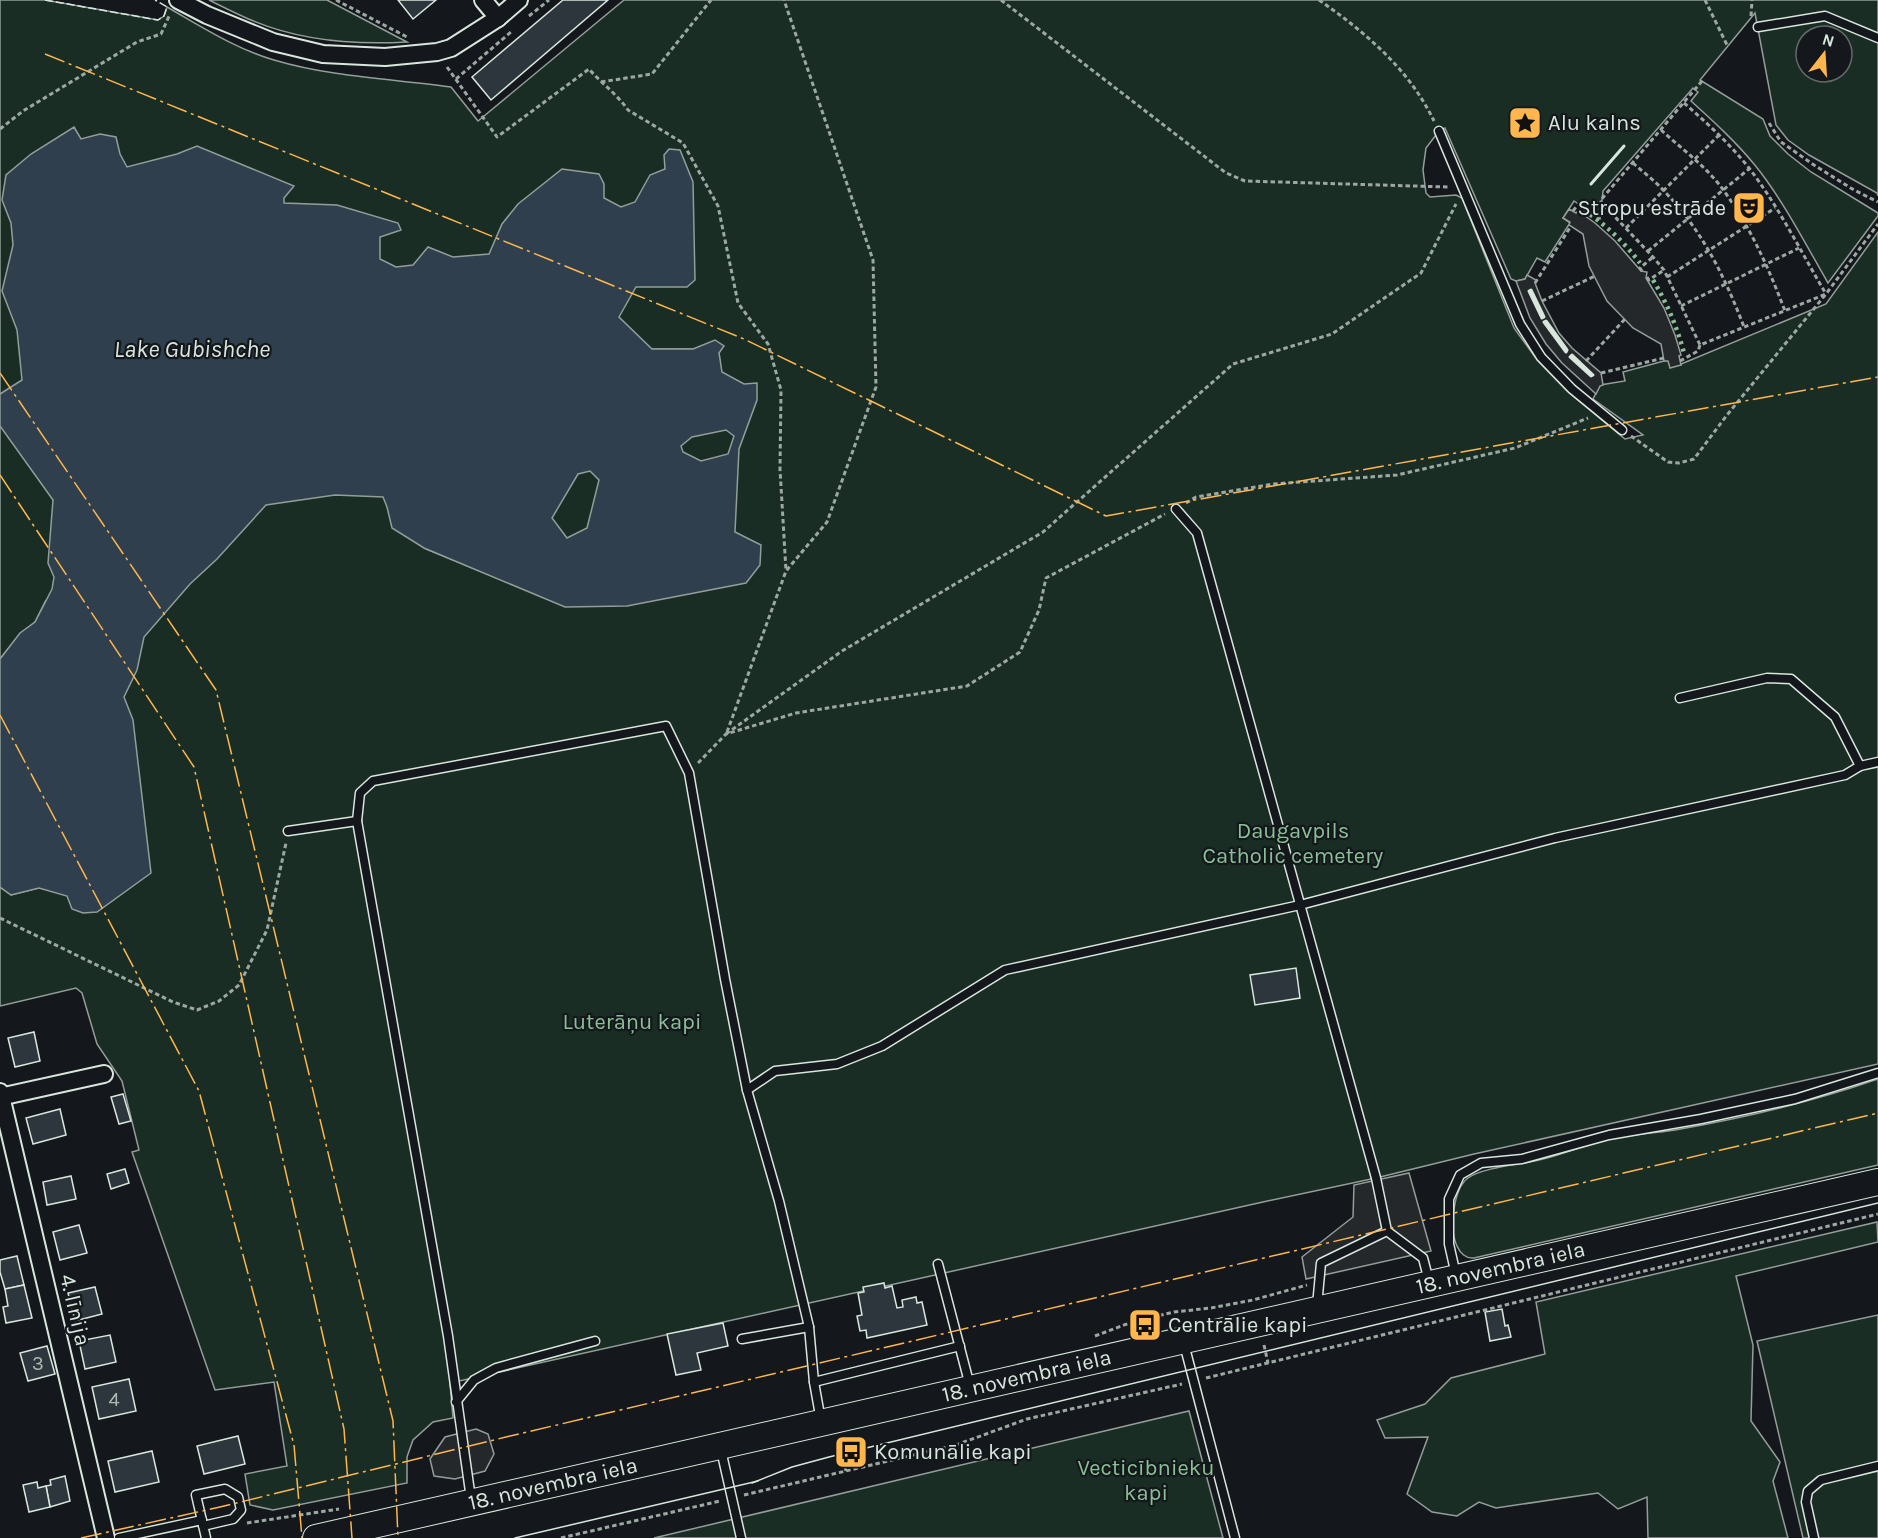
<svg xmlns="http://www.w3.org/2000/svg" width="1878" height="1538" viewBox="0 0 1878 1538" font-family="Karla,sans-serif">
<style>
.green{fill:#1a2d24;stroke:#939e99;stroke-width:1.5;fill-rule:evenodd}
.parking{fill:#24282b;stroke:#939e99;stroke-width:1.5}
.water{fill:#2f3f4d;stroke:#939e99;stroke-width:1.5;fill-rule:evenodd}
.building{fill:#2c363c;stroke:#d8e6dc;stroke-width:1.5}
.lines{fill:none;stroke-linecap:round;stroke-linejoin:round}
.lane-casing{stroke:#d8e6dc;stroke-width:11}
.street-casing{stroke:#d8e6dc;stroke-width:20}
.primary-casing{stroke:#d8e6dc;stroke-width:28}
.path{stroke:#9da8a2;stroke-width:3;stroke-dasharray:4.5 3;stroke-linecap:butt}
.lane{stroke:#14181c;stroke-width:8}
.street{stroke:#14181c;stroke-width:16}
.primary{stroke:#14181c;stroke-width:26}
.tram{stroke:#d8e6dc;stroke-width:1.5}
.hedge{stroke:#8ac095;stroke-width:4.5;stroke-dasharray:3 4.5;stroke-linecap:butt}
.fence{stroke:#d8e6dc;stroke-width:1.5;stroke-dasharray:8 3;stroke-linecap:butt}
.wall{stroke:#d8e6dc;stroke-width:3}
.power{stroke:#ffb74d;stroke-width:1.5;stroke-dasharray:21 4.5 3 4.5;stroke-linecap:butt}
.labels{text-anchor:middle;dominant-baseline:central;stroke-width:4.5;stroke-linejoin:round;paint-order:stroke}
.number-label{font-size:20px;fill:#adbab4}
.poi-label{font-size:22px;fill:#d8e6dc;stroke:#14181c;text-anchor:start}
.park-label{font-size:22px;fill:#8ac095;stroke:#14181c}
.street-label{font-size:22px;fill:#d8e6dc;stroke:#14181c}
.water-label{font-size:24px;font-style:italic;fill:#d8e6dc;stroke:#14181c}
</style>
<rect width="100%" height="100%" fill="#14181c"/>
<g class="green">
<path d="M0 0H45L158 20 164 16 167 7C202 27 236 49 274 60 331 77 393 79 451 87L478 121 624 0H1878V196L1877 193 1809 155 1788 140 1776 125 1755 13 1700 80 1763 119 1770 136 1788 154 1811 172 1878 213V216L1828 283C1806 245 1782 198 1754 164 1735 141 1713 121 1691 101L1698 92 1693 88 1603 191 1600 219 1574 201 1563 218 1570 223 1545 262 1537 258 1525 279 1516 281 1511 279 1445 128 1436 132V135L1426 148 1423 170 1426 193 1430 197 1456 195 1462 198 1514 328 1538 361 1567 391 1625 439 1643 435 1593 399 1600 385 1625 381 1623 372 1664 361 1668 360 1681 365V364L1826 304 1878 232V1064L1474 1154 1376 1178 1263 1202 450 1383 453 1418 433 1422 413 1440 407 1457V1483L273 1510 250 1505 245 1474 287 1466 274 1382 215 1390 132 1152 139 1150 122 1081 97 1044 82 993 76 988 0 1006V887L11 895 39 888 46 600 35 622 20 634 0 659ZM1806 36H1842V72H1806ZM652 349H694L719 352 721 372ZM424 548 535 580 513 585Z"/>
<path d="M209 0H327L407 42C355 45 300 41 251 20 237 14 223 7 209 0Z"/>
<path d="M1878 1079V1165L1474 1258C1466 1259 1460 1253 1457 1246 1449 1230 1453 1189 1468 1178 1483 1167 1524 1164 1543 1159 1567 1153 1592 1142 1617 1137 1636 1134 1656 1133 1675 1130 1744 1118 1812 1102 1878 1079Z"/>
<polygon points="1877,1222 1878,1242 1736,1276 1753,1345 1751,1421 1780,1462 1773,1481 1788,1538 1648,1538 1647,1497 1618,1509 1598,1493 1496,1508 1479,1502 1457,1516 1432,1512 1407,1494 1428,1437 1385,1438 1377,1420 1425,1404 1451,1378 1545,1354 1536,1302"/>
<polygon points="1878,1315 1878,1538 1803,1538 1757,1341"/>
<polygon points="1189,1411 1223,1538 654,1538"/>
</g>
<g class="parking">
<polygon points="1569,209 1576,213 1578,211 1595,223 1615,241 1641,271 1647,272 1646,278 1664,308 1675,335 1681,355 1679,356 1681,365 1670,368 1668,361 1664,361 1661,344 1633,328 1607,301 1589,266 1583,234 1569,225 1570,222 1563,218"/>
<polygon points="1527,275 1536,280 1535,283 1542,301 1559,333 1572,348 1601,373 1603,385 1600,386 1596,394 1562,363 1546,344 1530,318 1516,281 1525,279"/>
<polygon points="1409,1173 1431,1251 1306,1279 1302,1257 1353,1217 1354,1185"/>
<polygon points="476,1429 488,1434 494,1454 485,1471 455,1479 434,1476 430,1459 445,1437"/>
</g>
<path class="water" d="M74 127 81 139 100 134 116 137 120 154 127 167 177 154 197 146 294 186 284 198V203L337 205 398 223 401 230 380 237V259L396 267 413 265 428 247 453 257 489 254 502 224 518 204 562 169 599 174 604 184V198L621 207 635 202 650 175 665 169 664 155 669 149 680 150 693 182 695 280 687 287H636L619 317 652 349H693L715 340 724 346 719 353 722 372 744 384 757 383V400L739 449 735 532 761 545 760 565 746 583 627 606 565 607 424 548 392 528 387 507 383 497 335 495 266 505 217 559 190 584 144 637 137 670 124 697 133 720 151 873 97 912 83 913 72 909 67 896 39 888 11 895 0 887V659L20 633 35 622 52 589 54 577 48 563 53 500 0 426V394L22 380 17 330 2 291 13 245 11 223 2 200 6 175 31 154ZM726 430 734 436 728 454 701 461 683 452 681 446 692 437ZM590 471 599 480 587 528 567 538 552 518 578 474Z"/>
<g class="building">
<polygon points="398,0 436,0 413,19"/>
<polygon points="563,0 608,0 491,100 472,77"/>
<polygon points="1296,968 1300,998 1255,1005 1250,975"/>
<polygon points="34,1032 40,1061 15,1067 8,1038"/>
<polygon points="123,1094 131,1121 119,1124 111,1097"/>
<polygon points="60,1109 66,1135 33,1144 26,1118"/>
<polygon points="125,1169 129,1183 111,1189 107,1174"/>
<polygon points="71,1176 76,1199 47,1205 43,1182"/>
<polygon points="79,1225 87,1253 60,1260 53,1232"/>
<polygon points="17,1256 24,1285 5,1289 0,1272 0,1260"/>
<polygon points="884,1283 885,1288 892,1286 897,1308 903,1307 902,1300 916,1297 917,1303 922,1302 927,1325 867,1338 866,1330 860,1331 857,1316 862,1315 858,1293 864,1292 863,1287"/>
<polygon points="24,1285 32,1318 6,1323 3,1307 8,1306 5,1289"/>
<polygon points="95,1287 102,1314 75,1321 68,1293"/>
<polygon points="1502,1309 1505,1326 1508,1325 1511,1337 1490,1341 1485,1312"/>
<polygon points="723,1323 728,1346 697,1353 701,1370 676,1375 667,1334"/>
<polygon points="110,1335 116,1362 85,1369 79,1341"/>
<polygon points="47,1346 55,1374 28,1381 20,1353"/>
<polygon points="129,1379 136,1411 99,1419 92,1387"/>
<polygon points="238,1436 245,1464 204,1474 197,1446"/>
<polygon points="152,1451 159,1482 115,1492 108,1461"/>
<polygon points="65,1476 70,1501 50,1507 46,1486 51,1485 50,1480"/>
<polygon points="37,1482 38,1488 46,1486 50,1507 29,1512 23,1485"/>
</g>
<g class="lines">
<g class="lane-casing">
<g id="lane">
<polyline points="1758,27 1825,16 1878,38"/>
<polyline points="1439,131 1520,324 1541,357 1572,389 1622,430"/>
<polyline points="1176,509 1197,533 1376,1178 1387,1231"/>
<polyline points="1680,698 1767,678 1791,679 1835,717 1860,766"/>
<polyline points="357,821 448,1336 471,1499"/>
<polyline points="288,831 357,821 360,793 373,781 666,726 689,773 725,979 747,1090 779,1201 809,1327 814,1382 821,1421"/>
<polyline points="747,1090 775,1071 837,1064 882,1046 1005,970 1300,905 1555,838 1845,775 1860,766 1878,762"/>
<polyline points="938,1264 970,1386"/>
<polyline points="1456,1275 1449,1244 1449,1199 1460,1175 1481,1163 1522,1159 1609,1135 1701,1119 1795,1099 1878,1073"/>
<polyline points="1317,1306 1321,1263 1387,1231 1423,1258 1429,1281"/>
<polyline points="742,1339 809,1327"/>
<polyline points="1184,1344 1235,1538"/>
<polyline points="814,1382 960,1346"/>
<polyline points="456,1402 474,1380 496,1368 595,1341"/>
<polyline points="721,1450 741,1538"/>
<polyline points="203,1526 233,1519 241,1510 238,1497 225,1489 196,1495 206,1538"/>
<polyline points="119,1538 202,1520"/>
<polyline points="1814,1538 1806,1502 1808,1491 1821,1480 1878,1466"/>
</g>
</g>
<g class="street-casing">
<g id="street">
<polyline points="178,0 207,15 273,42 323,54 385,57 437,52 451,48 498,18 519,0"/>
<polyline points="483,0 498,18"/>
<polyline points="0,1092 106,1538"/>
<polyline points="0,1097 104,1074"/>
</g>
</g>
<g class="primary-casing">
<g id="primary">
<path id="s1" d="M316 1538 1878 1182"/>
</g>
</g>
<g class="path">
<polyline points="336,0 407,37"/>
<polyline points="1001,0 1226,173 1245,181 1448,187"/>
<path d="M1319 0C1365 32 1409 69 1434 121"/>
<polyline points="1705,0 1727,45"/>
<polyline points="529,16 549,0"/>
<polyline points="1751,16 1752,0"/>
<path d="M447 67 497 137 589 69C601 83 617 94 628 110L683 143 718 206 738 303 768 344 781 390 780 469 786 571"/>
<polyline points="456,79 511,32"/>
<polyline points="1702,81 1600,201 1653,257 1664,270 1700,345 1826,294"/>
<polyline points="601,82 652,74 711,0"/>
<path d="M1684 103C1707 123 1730 144 1749 168 1779 207 1801 252 1826 294"/>
<polyline points="1769,123 1781,142 1814,165 1854,190 1878,202"/>
<polyline points="0,129 23,111 137,42 161,34 170,14"/>
<path d="M1661 130C1682 149 1708 168 1724 191 1751 228 1769 269 1785 311"/>
<path d="M1633 163C1643 172 1655 181 1664 191 1702 230 1725 277 1744 327"/>
<polyline points="1573,211 1576,207 1600,201"/>
<polyline points="1626,228 1719,135"/>
<polyline points="1648,251 1749,169"/>
<polyline points="1642,271 1640,268 1653,257"/>
<polyline points="1647,277 1649,280 1664,270"/>
<polyline points="1667,277 1775,208"/>
<polyline points="1535,283 1571,226"/>
<polyline points="1542,301 1595,276"/>
<polyline points="1681,306 1799,248"/>
<polyline points="1586,361 1625,319"/>
<polyline points="1680,361 1698,351 1700,345"/>
<polyline points="1601,373 1664,358"/>
<polyline points="1631,436 1668,462 1679,463 1694,459 1727,415 1826,294 1878,224"/>
<polyline points="1186,503 1196,497 1273,484 1397,475 1515,448 1588,418"/>
<polyline points="727,732 786,571 827,522 876,387 873,260 784,0"/>
<polyline points="726,734 842,651 1043,532 1233,364 1332,334 1421,273 1456,204"/>
<polyline points="698,763 726,734 796,713 967,686 1020,652 1039,610 1046,578 1165,514"/>
<polyline points="0,918 173,1002 197,1010 219,1001 239,985 267,930 286,843"/>
<polyline points="1095,1336 1132,1322 1174,1312 1211,1308 1253,1300 1307,1285"/>
<polyline points="1264,1345 1268,1363"/>
<polyline points="1206,1378 1878,1214"/>
<polyline points="840,1445 846,1471"/>
<polyline points="744,1495 956,1445 1027,1419 1182,1384"/>
<polyline points="247,1523 339,1509"/>
<polyline points="561,1538 720,1501"/>
</g>
<use href="#lane" class="lane"/>
<use href="#street" class="street"/>
<use href="#primary" class="primary"/>
<g class="tram">
<polyline points="752,1483 792,1467 829,1457 1878,1203"/>
<polyline points="515,1538 758,1481"/>
</g>
<g class="hedge">
<path d="M1584 210C1606 225 1624 242 1640 263"/>
<path d="M1653 280C1667 303 1677 327 1684 353"/>
</g>
<polyline class="fence" points="45,0 158,20 164,16 167,7 155,0"/>
<g class="wall">
<polyline points="1591,184 1624,146"/>
<polygon points="1531,290 1544,317 1542,318 1529,291"/>
<polygon points="1546,321 1567,350 1566,352 1544,322"/>
<polygon points="1572,355 1593,375 1591,376 1570,357"/>
</g>
<g class="power">
<polyline points="45,54 744,339 1106,516 1878,377"/>
<polyline points="0,373 216,690 393,1421 398,1538"/>
<polyline points="0,475 194,767 344,1429 352,1538"/>
<polyline points="0,715 199,1091 294,1445 302,1538"/>
<polyline points="81,1538 220,1507 506,1437 1878,1113"/>
</g>
</g>
<defs>
<g id="sight-square" transform="scale(1.725)"><rect x="-9" y="-9" width="18" height="18" rx="4" fill="#ffb74d" stroke="#14181c"/><path d="M0-6L1.8-2.2L6-1.7L2.9 1.2L3.7 5.4L0 3.3L-3.7 5.4L-2.9 1.2L-6-1.7L-1.8-2.2Z" fill="#111"/></g>
<g id="theatre-square" transform="scale(1.725)"><rect x="-9" y="-9" width="18" height="18" rx="4" fill="#ffb74d" stroke="#14181c"/><path d="M-5-5.5Q0-4 5-5.5V0Q5 5 0 6Q-5 5-5 0ZM-3.3-2.5H-1v1.5H-3.3ZM1-2.5H3.3v1.5H1ZM-2.8 1Q0 5.5 2.8 1Z" fill="#111"/></g>
<g id="bus-square" transform="scale(1.725)"><rect x="-9" y="-9" width="18" height="18" rx="4" fill="#ffb74d" stroke="#14181c"/><path d="M-5-6H5V4H4V6H2V4H-2V6H-4V4H-5ZM-3.5-4V0h7V-4ZM-3.5 1.2v1.5H-2V1.2ZM2 1.2v1.5H3.5V1.2Z" fill="#111"/></g>
</defs>
<g fill-rule="evenodd">
<use href="#sight-square" x="1525" y="123"/>
<use href="#theatre-square" x="1749" y="208"/>
<use href="#bus-square" x="1145" y="1325"/>
<use href="#bus-square" x="851" y="1452"/>
</g>
<g class="labels">
<g class="number-label">
<text x="38" y="1363">3</text>
<text x="114" y="1399">4</text>
</g>
<g class="poi-label">
<text x="1548" y="123">Alu kalns</text>
<text x="1726" y="208" text-anchor="end">Stropu estrāde</text>
<text x="1168" y="1325">Centrālie kapi</text>
<text x="874" y="1452">Komunālie kapi</text>
</g>
<g class="park-label">
<text x="1293" y="831">Daugavpils<tspan x="1293" dy="25">Catholic cemetery</tspan></text>
<text x="632" y="1022">Luterāņu kapi</text>
<text x="1146" y="1468">Vecticībnieku<tspan x="1146" dy="25">kapi</tspan></text>
</g>
<g class="street-label">
<text stroke="none"><textPath href="#s1" startOffset="1215">18. novembra iela</textPath></text>
<text transform="translate(75 1310) rotate(77)">4. līnija</text>
<text stroke="none"><textPath href="#s1" startOffset="729">18. novembra iela</textPath></text>
<text stroke="none"><textPath href="#s1" startOffset="243">18. novembra iela</textPath></text>
</g>
<g class="water-label">
<text x="192" y="349">Lake Gubishche</text>
</g>
</g>
<g transform="translate(1824 54) rotate(17)"><circle r="28" fill="#14181c" stroke="#626a69" stroke-width="1.5"/>
<path d="M0-4.5L10 22L0 15L-10 22Z" fill="#ffb74d"/>
<text y="-9" font-size="16" font-weight="bold" text-anchor="middle" fill="#d8e6dc">N</text>
</g>
</svg>
